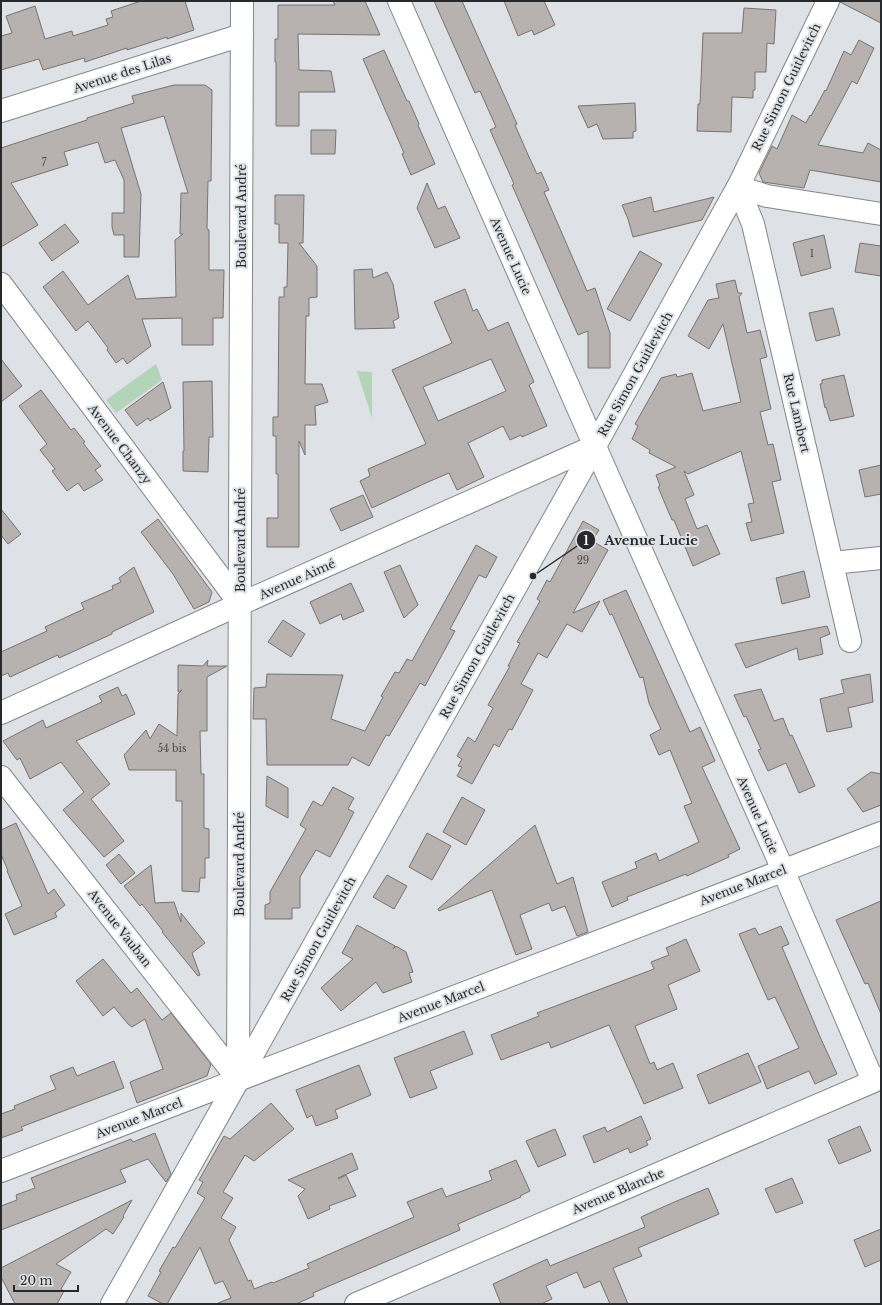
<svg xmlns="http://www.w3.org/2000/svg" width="882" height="1305" viewBox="0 0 882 1305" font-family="'Libre Baskerville',serif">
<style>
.green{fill:#b4d4b9}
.building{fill:#b7b1b0;stroke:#787272;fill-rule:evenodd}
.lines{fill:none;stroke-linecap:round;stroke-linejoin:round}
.street-casing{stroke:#838689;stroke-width:24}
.street{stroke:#fff;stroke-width:22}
.labels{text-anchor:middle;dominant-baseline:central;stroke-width:4;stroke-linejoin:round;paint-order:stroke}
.number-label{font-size:10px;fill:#4b4b4c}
.street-label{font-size:12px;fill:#27292a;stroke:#dee1e5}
.leader{fill:none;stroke:#27292a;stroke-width:1.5}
.callout-dot{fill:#27292a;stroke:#dee1e5;stroke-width:1.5}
.mark-label{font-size:12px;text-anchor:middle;font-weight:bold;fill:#fff}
.callout-label{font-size:13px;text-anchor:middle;font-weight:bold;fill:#27292a;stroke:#dee1e5;stroke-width:4;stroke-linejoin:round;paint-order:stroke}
</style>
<rect width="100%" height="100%" fill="#dee1e5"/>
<g class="green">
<polygon points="156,364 162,380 116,413 106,400"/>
<polygon points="357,371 372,372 372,418"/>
</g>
<g class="building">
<polygon points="141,1 185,1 194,30 167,39 167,37 127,50 127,48 85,62 84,58 43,70 39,59 1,70 1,36 12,33 6,16 35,6 45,39 72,31 73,36 108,25 106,19 113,17 111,11"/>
<polygon points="333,1 365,1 380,35 298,34 299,70 331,71 335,92 299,92 299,126 276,126 276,62 275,62 275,39 278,39 278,5 335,5"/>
<polygon points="434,1 462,1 513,115 517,124 515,125 529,157 537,174 541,172 549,190 544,192 587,291 595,288 610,333 610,368 588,368 588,331 578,335 512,185 514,184 490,130 496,127 480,91 475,93"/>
<polygon points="504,1 544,1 555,25 534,35 532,30 518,36"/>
<polygon points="840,1 881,1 881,23 840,2"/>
<polygon points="744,8 776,10 774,44 767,43 766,72 755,72 755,90 753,90 753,98 732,97 731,132 697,131 698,104 700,104 703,33 742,33"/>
<polygon points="859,40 874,48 857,84 852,81 818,145 863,153 868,143 881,150 881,182 810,170 804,188 763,182 759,173 772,146 777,149 792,115 806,123 810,115 811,116 825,90 826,91 844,51 851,55"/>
<polygon points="384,50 407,101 409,101 419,124 418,125 435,164 411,175 402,154 404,153 363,59"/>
<polygon points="174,85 205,85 212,90 211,181 208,181 207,229 209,230 209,270 224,270 223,318 213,318 213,345 182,345 182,318 142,319 151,346 127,364 123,358 116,363 107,350 108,348 88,321 76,331 43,287 63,271 88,305 128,275 136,299 176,297 175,240 183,234 180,234 181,193 188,193 164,116 121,128 141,194 139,257 124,257 124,235 114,235 112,227 112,213 124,213 124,180 115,160 105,163 98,142 64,152 68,165 11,183 38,225 1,247 1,148 87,120 87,118 134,103 132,96"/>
<polygon points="635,103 636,131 633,132 633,138 603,139 597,124 588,128 578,106"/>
<polygon points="311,130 336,130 335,154 311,154"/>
<polygon points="427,183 438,209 445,206 460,238 435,248 417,208"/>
<polygon points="275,195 304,195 303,243 299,243 317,266 317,297 309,298 309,316 306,316 305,384 322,384 328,402 315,406 316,425 305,425 305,455 299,441 299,547 267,547 267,518 278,518 278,474 276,474 276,436 273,436 273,417 278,417 279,297 284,297 284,287 287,287 288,243 279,243 279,224 275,224"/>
<polygon points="651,197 654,212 714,197 702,220 633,237 628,219 622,205"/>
<polygon points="65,224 79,242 52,261 39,243"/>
<polygon points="824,235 831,268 801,276 793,243"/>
<polygon points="860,243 881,246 881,276 855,272"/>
<polygon points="640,251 662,264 630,321 607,309"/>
<polygon points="372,269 373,278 387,272 393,284 399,318 393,321 395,328 355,329 354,270"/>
<polygon points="735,280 738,293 742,293 739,297 747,333 760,330 767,357 760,359 771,409 760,412 768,445 773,444 781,480 772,482 784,533 751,541 746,523 752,522 748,504 754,503 741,451 688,474 684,471 694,495 685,499 697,529 707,525 720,554 693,566 674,520 672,520 658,487 660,486 656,475 676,467 649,453 650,450 632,439 638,426 635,424 661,378 676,374 677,377 692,373 703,411 741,402 723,324 709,349 688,336 708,300 719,298 716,284"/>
<path d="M465 289 473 311 477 309 488 331 508 322 534 382 529 385 547 426 522 437 521 435 510 440 503 426 468 443 484 477 457 490 449 473 428 482 372 508 360 481 370 476 368 469 426 444 392 370 452 343 434 302ZM491 359 506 391 438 421 423 387Z"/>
<polygon points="833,308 840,335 816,341 809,313"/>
<polygon points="1,359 22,386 1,402"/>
<polygon points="844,375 854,416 830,421 826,407 825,408 820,384 822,384 822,380"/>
<polygon points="212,381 213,437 209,437 208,472 183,471 183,451 184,451 183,382"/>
<polygon points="163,382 171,408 150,421 148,418 137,426 125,410"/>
<polygon points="41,390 71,430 74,428 85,442 83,443 101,466 95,470 103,480 84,491 78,483 67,491 52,471 55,469 40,450 47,444 19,406"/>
<polygon points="881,465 881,494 865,497 859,470"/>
<polygon points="363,495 373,517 341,531 330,509"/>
<polygon points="1,509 21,534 8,544 1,535"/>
<polygon points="158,519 212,592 209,602 194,609 173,574 141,532"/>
<polygon points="583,521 599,530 592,541 608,550 573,613 600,601 582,632 567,624 547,658 538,653 521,684 533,690 512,730 509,729 499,747 494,744 472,784 457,776 462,767 458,766 462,759 457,756 468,737 475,742 493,708 488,705 510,666 508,666 520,643 517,642 540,601 537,599 547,580 550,582"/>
<polygon points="476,545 497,557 486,578 479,575 450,629 455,631 425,686 420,683 389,736 386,735 369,766 352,757 348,765 267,765 266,719 253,719 254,688 266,687 267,674 343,675 331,719 365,731 383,697 381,696 395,672 399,673 407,659 412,661"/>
<polygon points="400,565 418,605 404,618 384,572"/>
<polygon points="134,567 154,612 112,632 112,634 59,658 58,655 10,677 8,673 1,676 1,652 47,631 45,627 84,609 81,603 113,589 112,586 121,582 119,578"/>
<polygon points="804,571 810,597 782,604 776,578"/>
<polygon points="351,583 364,611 343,620 341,614 320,624 310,602"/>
<polygon points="626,590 690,732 700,727 715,761 702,767 740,849 728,855 729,857 687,876 686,874 627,897 628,900 612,907 602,882 637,868 635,862 656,853 659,861 699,842 684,806 692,803 670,750 659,755 650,735 661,729 649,703 643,677 640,678 612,614 610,615 603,600"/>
<polygon points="283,620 305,634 291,657 268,642"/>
<polygon points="827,626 830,634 820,638 823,654 799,660 797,648 746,668 735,644"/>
<polygon points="208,660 207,666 227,666 207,677 207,731 200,731 201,774 204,774 204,828 209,829 209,858 205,858 205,878 200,878 199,892 182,891 182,801 176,801 176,770 129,770 124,755 146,730 150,739 159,724 177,736 178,694 182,690 178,692 178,665 203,666"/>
<polygon points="870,674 873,702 848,708 852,727 827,732 820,699 844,693 841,680"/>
<polygon points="118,687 122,696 126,694 135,714 76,741 110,784 91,799 124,841 104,857 63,810 84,792 61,762 30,779 20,758 17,760 3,741 43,720 46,728 102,702 99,696"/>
<polygon points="761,689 774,721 783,718 790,736 792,735 815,786 799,793 786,763 768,771 758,750 761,749 746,716 744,717 734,695"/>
<polygon points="871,772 881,774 881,805 863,812 847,789"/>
<polygon points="267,776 288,788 288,818 266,806"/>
<polygon points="333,787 354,798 348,809 354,812 342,835 330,857 316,850 300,877 300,908 292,908 292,919 265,919 265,905 270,903 270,892 306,829 300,825 313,801 322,806"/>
<polygon points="462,797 485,810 466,845 443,832"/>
<polygon points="16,823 48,894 54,889 65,905 55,913 57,917 14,935 5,914 22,906 7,871 8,871 1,854 1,830"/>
<polygon points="535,825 557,884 573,877 588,932 577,936 565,906 552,911 549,903 520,915 532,949 516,955 492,890 439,911 438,909"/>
<polygon points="427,833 451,846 432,880 409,867"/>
<polygon points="119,854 135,873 121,884 106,865"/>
<polygon points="151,865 155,903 174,902 181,922 181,913 205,943 192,953 200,975 198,976 162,932 163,931 142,904 140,906 124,886"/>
<polygon points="387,875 407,886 394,909 373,897"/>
<polygon points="881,901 881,1014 868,983 865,984 836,920"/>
<polygon points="357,925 395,946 393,949 396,946 406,952 413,972 409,973 412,982 383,993 376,982 341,1011 321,988 353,959 342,953"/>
<polygon points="781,926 789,944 782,947 821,1039 837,1074 815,1084 809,1071 767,1089 758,1066 799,1048 775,997 768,1000 739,934 755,928 759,935"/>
<polygon points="686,939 700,971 668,985 677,1009 635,1026 650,1064 654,1062 657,1070 673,1063 683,1088 644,1104 609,1025 551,1048 549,1042 501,1060 491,1035 539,1016 537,1013 654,969 651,962 669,955 666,948"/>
<polygon points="103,959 131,993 137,988 162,1020 171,1013 211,1064 207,1076 137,1103 130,1082 163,1069 145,1019 132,1027 128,1024 114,1007 103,1016 76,981"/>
<polygon points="464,1031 473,1054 430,1071 437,1088 410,1098 394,1058"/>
<polygon points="748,1053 761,1082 709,1104 697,1075"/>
<polygon points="114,1061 124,1088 21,1127 23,1130 1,1138 1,1114 15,1109 14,1106 56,1089 50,1076 73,1067 77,1076"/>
<polygon points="359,1065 371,1095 335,1110 338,1118 316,1126 312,1115 307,1118 296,1090"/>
<polygon points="271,1103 294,1129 254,1161 245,1155 223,1192 233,1198 221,1218 236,1227 229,1240 248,1281 251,1280 254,1289 272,1282 273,1283 309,1268 307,1264 414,1217 407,1202 442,1188 446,1197 492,1180 489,1171 516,1160 530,1191 520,1196 521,1197 458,1224 460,1230 329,1286 313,1293 314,1296 296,1304 218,1304 218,1303 231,1298 223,1281 215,1284 200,1247 167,1304 163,1304 148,1296 161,1272 159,1271 173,1247 175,1248 205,1198 197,1193 203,1182 199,1180 224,1136 230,1139"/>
<polygon points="641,1116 651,1139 646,1141 648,1145 630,1153 628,1148 594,1163 583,1136 605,1127 607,1132"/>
<polygon points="860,1126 871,1151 839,1164 828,1140"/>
<polygon points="555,1129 566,1155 538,1167 526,1141"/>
<polygon points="155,1133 171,1174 166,1182 148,1159 120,1170 126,1182 1,1230 1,1206 17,1200 16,1195 35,1188 31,1178 131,1139 133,1142"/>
<polygon points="352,1153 358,1169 338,1178 339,1179 346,1175 356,1196 329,1206 330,1209 308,1219 298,1196 305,1189 288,1180"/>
<polygon points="792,1178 803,1203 776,1213 765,1189"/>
<polygon points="708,1188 719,1214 638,1248 642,1256 613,1268 628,1304 610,1304 600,1281 584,1288 577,1272 546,1286 552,1299 541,1304 501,1304 493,1284 547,1259 550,1266 645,1227 641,1217 672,1203"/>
<polygon points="132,1200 123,1216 124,1217 113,1234 106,1229 56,1264 71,1272 61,1289 64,1291 57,1304 15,1304 1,1277 1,1268"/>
<polygon points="881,1229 881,1260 865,1267 854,1240"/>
</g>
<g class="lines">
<g class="street-casing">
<g id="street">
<polyline points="399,1 581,415 783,870 873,1081"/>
<polyline points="1,111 242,35"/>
<polyline points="738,187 753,224 850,641"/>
<polyline points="738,187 767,196 881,214"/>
<polyline points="1,284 240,604"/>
<polyline points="832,563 881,558"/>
<polyline points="1,713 240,604 595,446"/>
<polyline points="1,777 238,1079"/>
<polyline points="238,1078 242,1"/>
<polyline points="1,1171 881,833"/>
<polyline points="112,1304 595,446 720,219 738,187 828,1"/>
<polyline points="356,1304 881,1078"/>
</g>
</g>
<use href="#street" class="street"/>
</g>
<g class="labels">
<g class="number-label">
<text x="44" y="162">7</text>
<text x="812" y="253">1</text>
<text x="583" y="560">29</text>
<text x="172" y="748">54 bis</text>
</g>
<g class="street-label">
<text transform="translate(122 73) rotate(-18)">Avenue des Lilas</text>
<text transform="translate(786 87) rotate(-64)">Rue Simon Guitlevitch</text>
<text transform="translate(241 216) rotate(-90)">Boulevard André</text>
<text transform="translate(511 256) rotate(66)">Avenue Lucie</text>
<text transform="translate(635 374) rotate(-61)">Rue Simon Guitlevitch</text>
<text transform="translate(797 413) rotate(77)">Rue Lambert</text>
<text transform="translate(120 444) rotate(53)">Avenue Chanzy</text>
<text transform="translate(240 540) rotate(-90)">Boulevard André</text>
<text transform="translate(297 579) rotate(-24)">Avenue Aimé</text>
<text transform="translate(477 656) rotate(-61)">Rue Simon Guitlevitch</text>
<text transform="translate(758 815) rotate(66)">Avenue Lucie</text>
<text transform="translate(239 864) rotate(-90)">Boulevard André</text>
<text transform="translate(743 885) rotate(-21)">Avenue Marcel</text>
<text transform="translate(120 928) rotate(52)">Avenue Vauban</text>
<text transform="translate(318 939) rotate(-61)">Rue Simon Guitlevitch</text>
<text transform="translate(441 1002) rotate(-21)">Avenue Marcel</text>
<text transform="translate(139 1118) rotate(-21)">Avenue Marcel</text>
<text transform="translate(618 1191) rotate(-23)">Avenue Blanche</text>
</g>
</g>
<path class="leader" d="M533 576L586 540"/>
<g class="callout-dot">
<circle cx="533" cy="576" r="4"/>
<circle cx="586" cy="540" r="10"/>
</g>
<g class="mark-label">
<text x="586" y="545">1</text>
</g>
<g class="callout-label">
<text x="651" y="545">Avenue Lucie</text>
</g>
<rect width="882" height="1305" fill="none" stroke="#27292a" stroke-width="4"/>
<path d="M14 1285v6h64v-6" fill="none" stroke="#27292a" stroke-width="2"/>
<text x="20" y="1285" font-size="12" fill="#27292a" stroke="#dee1e5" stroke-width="3" paint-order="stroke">20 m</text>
</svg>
